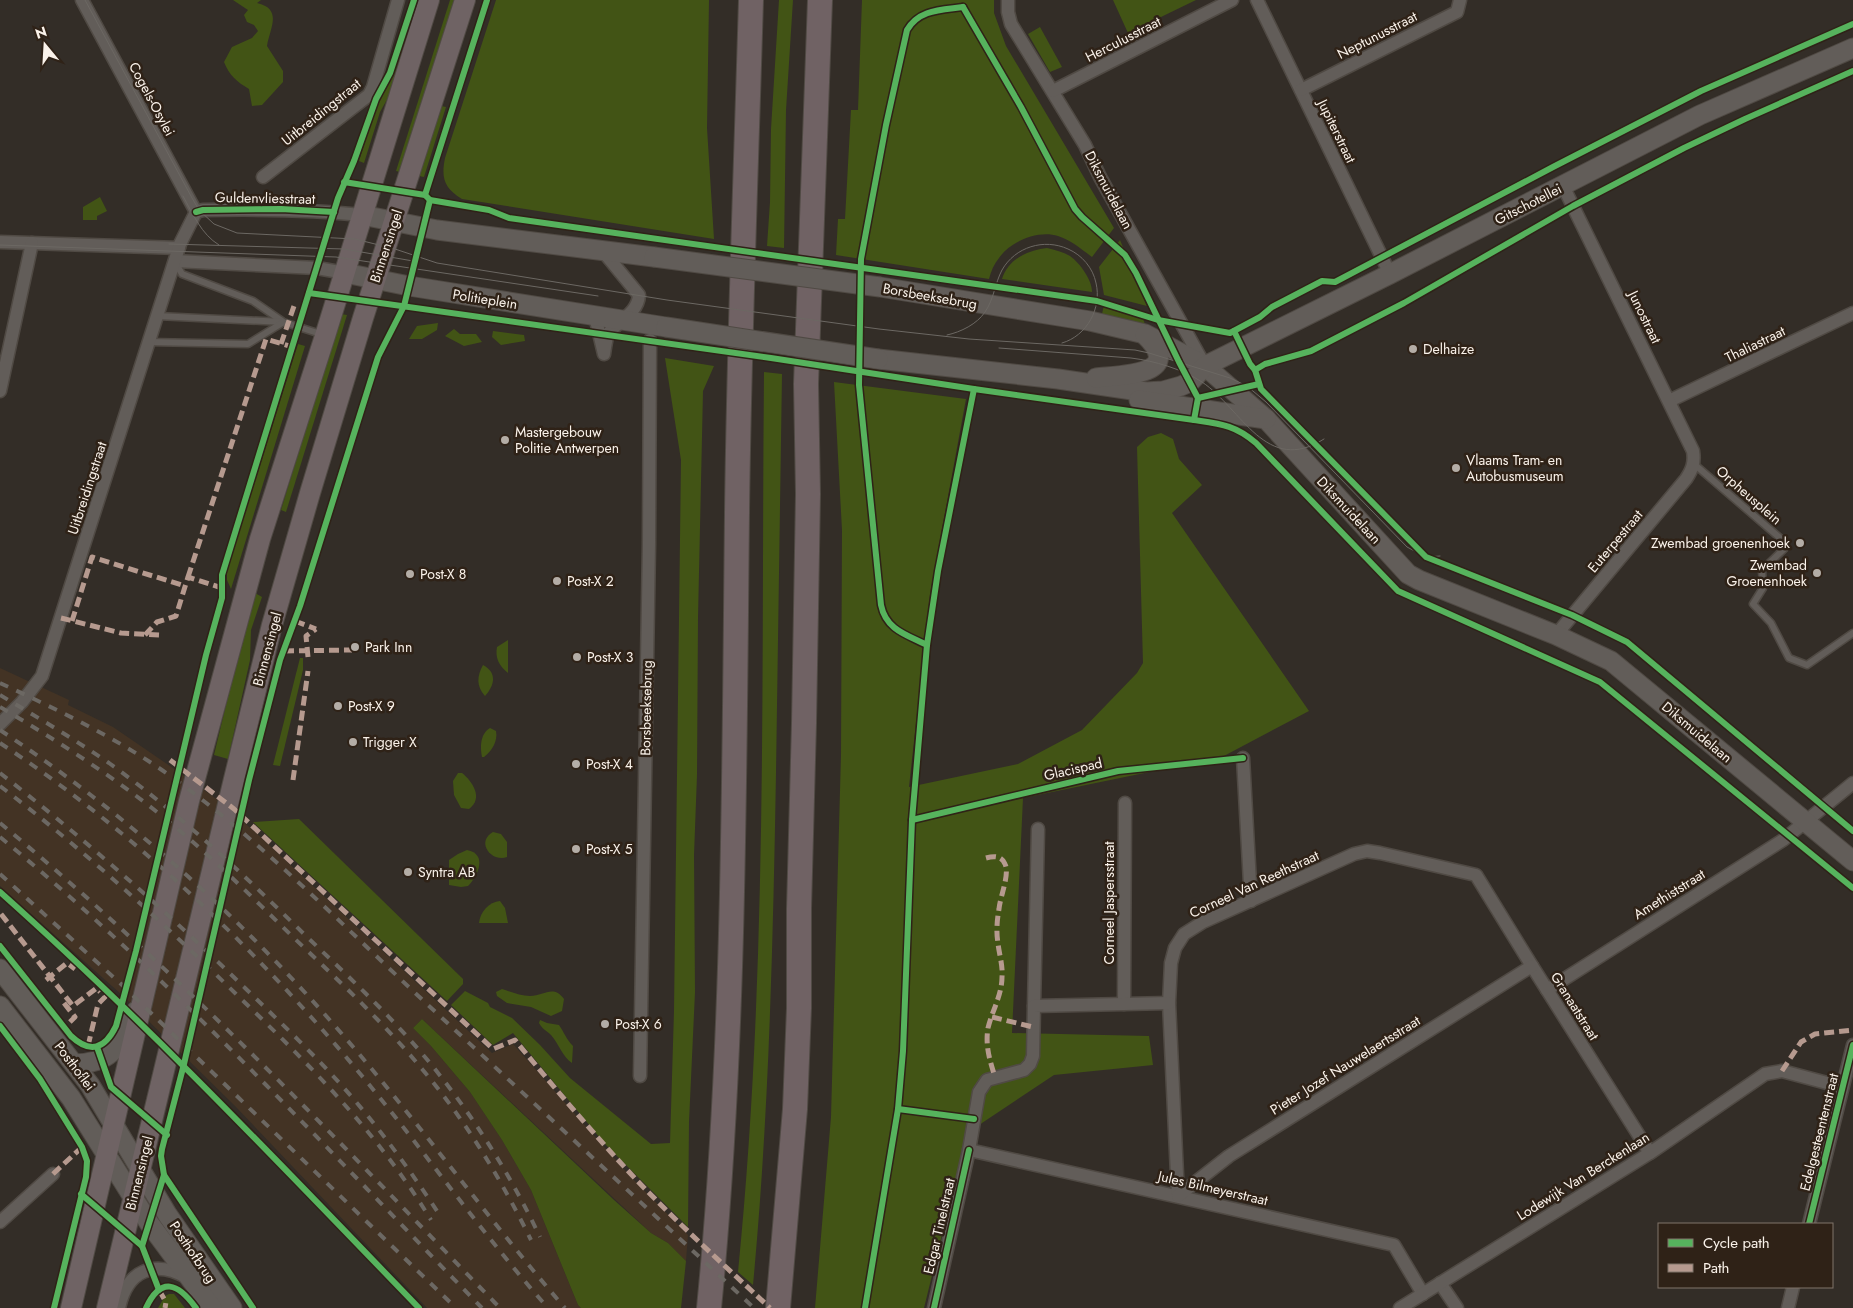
<svg xmlns="http://www.w3.org/2000/svg" width="1853" height="1308" viewBox="0 0 1853 1308" font-family="Jost,sans-serif">
<style>
.built{fill:#433324}
.green{fill:#425415}
.lines{fill:none;stroke-linecap:round;stroke-linejoin:round}
.lane-casing{stroke:#504a44;stroke-width:9}
.street-casing{stroke:#504a44;stroke-width:15}
.secondary-casing{stroke:#504a44;stroke-width:21}
.primary-casing{stroke:#504a44;stroke-width:22}
.highway-casing{stroke:#504a44;stroke-width:26}
.lane{stroke:#625d59;stroke-width:6}
.street{stroke:#625d59;stroke-width:12}
.secondary{stroke:#625d59;stroke-width:19}
.primary{stroke:#6f6364;stroke-width:20}
.highway{stroke:#706264;stroke-width:24}
.tram{stroke:#6c6863;stroke-width:1}
.rail{stroke:#6c6863;stroke-width:4;stroke-dasharray:9 9;stroke-linecap:butt}
.secondary-bridge-casing{stroke:#504a44;stroke-width:21;stroke-linecap:butt}
.secondary-bridge{stroke:#625d59;stroke-width:19}
.quiet{stroke:#b69a8f;stroke-width:5;stroke-dasharray:10 5;stroke-linecap:butt}
.cycleway-casing{stroke:#2f2217;stroke-width:9}
.cycleway{stroke:#56b35d;stroke-width:6}
.poi-dot{fill:#b4ada6;stroke:#2f2217;stroke-width:2}
.labels{text-anchor:middle;dominant-baseline:central;stroke-width:5;stroke-linejoin:round;paint-order:stroke}
.street-label{font-size:14px;fill:#faf2ea;stroke:#2f2217}
.poi-label{font-size:14px;fill:#faf2ea;stroke:#2f2217;text-anchor:start}
</style>
<rect width="100%" height="100%" fill="#332d27"/>
<polygon class="built" points="0,668 69,700 68,705 113,727 186,777 215,798 254,831 492,1053 513,1044 629,1175 688,1235 686,1261 668,1243 651,1233 422,1019 413,1028 431,1046 470,1092 502,1140 531,1190 578,1305 581,1308 427,1308 235,1106 122,995 0,886"/>
<g class="green">
<path d="M233 0H261L257 3C283 9 270 28 267 46L283 71V82L262 105 252 106 249 89C237 82 229 75 224 62L232 47 252 38 258 31 254 25 247 22 244 15 248 10Z"/>
<polygon points="417,0 420,0 389,96 380,112 364,163 359,161 375,111 392,75"/>
<polygon points="450,0 455,0 400,172 396,171"/>
<path d="M496 0H709L707 128 714 239 462 199C444 188 441 178 445 158Z"/>
<polygon points="779,0 793,0 786,110 784,248 767,246 770,202 771,129"/>
<path d="M862 0H994V13L1006 46 1114 228 1092 257C1081 249 1071 240 1058 236 1038 230 1011 241 999 258 994 264 991 271 989 279L836 255 838 219H845L851 110H858Z"/>
<polygon points="1113,0 1196,0 1128,33"/>
<polygon points="1040,27 1062,67 1050,72 1028,34"/>
<polygon points="441,106 446,107 424,177 419,176"/>
<polygon points="100,197 107,211 97,216 97,220 83,220 83,207"/>
<polygon points="1120,240 1147,306 1104,295 1099,267"/>
<path d="M1047 248C1055 250 1063 252 1070 256 1080 263 1092 280 1092 292L1002 279C1008 259 1028 250 1047 248Z"/>
<polygon points="1104,305 1143,319 1145,324 1102,314"/>
<polygon points="341,314 347,315 286,512 281,510"/>
<polygon points="438,323 437,330 422,339 409,339 417,326"/>
<polygon points="454,329 460,334 476,334 482,342 464,346 445,336"/>
<polygon points="493,331 524,335 525,341 501,345 492,337"/>
<polygon points="298,344 305,346 231,589 227,580 227,571"/>
<polygon points="665,358 714,366 703,391 698,618 697,775 694,855 695,992 689,1122 688,1227 605,1144 513,1033 493,1045 451,1005 465,991 488,1003 490,1007 512,1018 540,1045 570,1078 651,1144 670,1143 674,1011 681,460"/>
<path d="M764 372 782 374C780 507 778 640 776 773 773 944 769 1115 753 1285L738 1272C768 973 761 672 764 372Z"/>
<polygon points="834,382 966,399 930,594 909,787 1018,764 1082,730 1137,673 1143,663 1137,447 1148,437 1161,433 1173,439 1179,459 1202,485 1172,513 1309,711 1222,757 1023,798 1012,1033 1149,1036 1153,1065 1054,1075 967,1133 924,1308 815,1308 831,1117 841,755 842,530"/>
<polygon points="255,593 262,597 251,630 250,660 228,759 214,755 238,655"/>
<path d="M508 640V673C499 666 495 658 497 647Z"/>
<polygon points="300,658 303,658 303,670 280,766 273,765"/>
<path d="M483 665C498 673 494 686 485 696 476 686 477 676 483 665Z"/>
<path d="M490 728 496 731C498 741 492 751 484 757H482C480 747 480 734 490 728Z"/>
<path d="M458 773H462C472 781 484 798 469 809L461 808 454 795 453 781Z"/>
<polygon points="299,819 463,979 463,984 447,1001 253,822"/>
<path d="M493 832 501 834 507 842V857C492 863 475 842 493 832Z"/>
<path d="M467 850C488 854 478 876 468 886L461 887 449 885V860L458 854Z"/>
<path d="M500 901 505 908 508 923H479C480 912 489 902 500 901Z"/>
<path d="M502 989C511 992 521 996 530 996 544 996 553 984 564 999L562 1011 551 1016 531 1007 507 1003 497 996 496 992Z"/>
<polygon points="422,1019 614,1200 651,1233 668,1243 686,1261 681,1308 581,1308 578,1305 531,1190 502,1140 470,1092 431,1046 413,1028"/>
<path d="M540 1020 547 1023 559 1025C564 1032 566 1039 573 1046L572 1063C562 1056 559 1044 551 1035 547 1031 542 1029 539 1023Z"/>
<polygon points="169,1294 174,1294 185,1308 158,1308 165,1296"/>
</g>
<g class="lines">
<g class="lane-casing">
<g id="lane">
<polyline points="175,262 182,274 253,301 282,321"/>
<polyline points="157,316 283,322 324,335"/>
<polyline points="149,342 248,344 282,323"/>
<polyline points="1694,464 1780,538 1784,549 1762,570 1763,588 1753,604 1771,623 1789,658 1807,665 1853,633"/>
</g>
</g>
<g class="street-casing">
<g id="street">
<polyline points="82,0 196,212"/>
<polyline points="1008,0 1008,12 1011,24 1085,145 1100,177 1205,366"/>
<polyline points="1257,0 1390,274"/>
<polyline points="1301,90 1457,12 1460,0"/>
<polyline points="1053,91 1232,0"/>
<polyline points="263,177 369,95 373,87 398,0"/>
<polyline points="0,242 179,248"/>
<polyline points="175,261 317,268 345,273"/>
<path d="M595 316 604 354C605 348 606 339 608 334 616 322 638 314 639 295L602 250"/>
<polyline points="0,391 32,243"/>
<polyline points="1669,401 1853,313"/>
<path d="M1556 635 1686 479C1692 470 1695 463 1693 451L1563 186"/>
<path d="M0 724 22 702 42 676 180 244 196 212 203 210C256 209 309 209 362 215"/>
<polyline points="1243,758 1251,901"/>
<polyline points="1547,990 1783,840 1853,783"/>
<polyline points="1124,1004 1125,803"/>
<polyline points="1034,1006 1038,829"/>
<polyline points="640,1076 649,544 650,340"/>
<polyline points="969,1150 1394,1245 1423,1294"/>
<polyline points="1178,1196 1169,1003 1171,963 1175,948 1184,934 1203,922 1354,854 1367,851 1380,853 1476,875 1532,966 1650,1153"/>
<polyline points="1178,1196 1229,1156 1532,966"/>
<polyline points="0,1222 53,1174"/>
<polyline points="1809,1224 1853,1045"/>
<polyline points="1440,1283 1457,1308"/>
<path d="M119 1308C127 1270 154 1259 188 1278"/>
<polyline points="934,1308 969,1150 979,1092 987,1080 1024,1070 1030,1064 1033,1056 1034,1006 1169,1003"/>
<polyline points="1400,1308 1650,1153 1765,1074 1782,1071 1842,1087"/>
<polyline points="1788,1308 1793,1287"/>
</g>
</g>
<g class="secondary-casing">
<g id="secondary">
<polyline points="362,215 437,230 654,257"/>
<polyline points="345,273 409,286 666,327"/>
<polyline points="880,287 1090,321 1145,334 1205,366 1266,419 1408,574 1419,580 1556,635 1611,661 1853,861"/>
<polyline points="878,359 1058,379 1146,392 1163,391 1181,386 1190,382 1205,366 1390,274 1700,115 1853,48"/>
<path d="M1096 378C1123 375 1186 375 1145 335"/>
<polyline points="1139,400 1266,419"/>
<polyline points="0,969 90,1085 167,1214 232,1308"/>
<polyline points="0,1006 71,1098 149,1223 212,1308"/>
<path d="M74 1064C116 1063 119 1043 136 1011"/>
</g>
</g>
<g class="primary-casing">
<g id="primary">
<polyline points="71,1308 189,801 260,539 325,336 429,0"/>
<polyline points="107,1308 234,779 272,625 310,493 363,318 465,0"/>
</g>
</g>
<g class="highway-casing">
<g id="highway">
<path d="M709 1308C735 1044 734 778 737 513 739 342 746 171 751 0"/>
<polyline points="778,1308 795,1109 799,1008 799,909 804,723 808,494 806,384 820,0"/>
</g>
</g>
<use href="#lane" class="lane"/>
<use href="#street" class="street"/>
<use href="#secondary" class="secondary"/>
<use href="#primary" class="primary"/>
<use href="#highway" class="highway"/>
<g class="tram">
<polyline points="85,0 192,198 199,210 214,224 237,233 355,239 395,249 437,263 667,300 879,329 969,339 1135,350 1149,353 1230,378 1247,386 1266,402 1407,547 1426,557 1440,556"/>
<path d="M183 196C193 214 201 234 219 245"/>
<polyline points="169,244 344,249 413,261"/>
<polyline points="0,245 336,257 598,296"/>
<path d="M947 335C961 332 977 324 985 312 994 299 995 283 1002 270 1015 247 1044 238 1068 249 1082 255 1093 268 1096 283 1102 308 1087 336 1062 343"/>
<path d="M999 348 1131 358C1155 361 1182 369 1202 382 1242 409 1266 476 1324 439"/>
</g>
<g class="rail">
<path d="M0 683C58 710 117 738 169 775 263 842 344 927 428 1005 537 1106 646 1207 754 1308"/>
<path d="M0 695C37 717 74 739 109 763 180 814 243 874 305 935 348 976 392 1017 430 1063 474 1117 510 1174 540 1237"/>
<path d="M0 707C56 740 111 775 162 816 208 853 251 896 294 938 338 980 383 1022 422 1069 466 1121 501 1179 531 1240"/>
<path d="M0 730C142 824 267 942 375 1073 440 1151 499 1232 565 1308"/>
<path d="M0 743C138 834 262 955 367 1082 428 1156 484 1236 548 1308"/>
<path d="M0 773C86 840 167 912 245 988 281 1023 318 1058 351 1096 383 1133 412 1173 439 1214"/>
<path d="M0 786C84 850 161 921 236 994 309 1064 378 1133 431 1220"/>
<path d="M0 823C179 971 338 1141 500 1308"/>
<path d="M0 837C173 980 325 1147 482 1308"/>
<polyline points="0,874 121,984 456,1308"/>
</g>
<g class="secondary-bridge-casing">
<g id="secondary-bridge">
<polyline points="654,257 880,287"/>
<polyline points="666,327 878,359"/>
</g>
</g>
<use href="#secondary-bridge" class="secondary-bridge"/>
<g class="quiet">
<polyline points="281,344 294,306"/>
<polyline points="188,577 266,339 293,347"/>
<polyline points="61,618 121,633 159,635"/>
<polyline points="72,621 92,557 185,586"/>
<polyline points="295,621 316,629"/>
<polyline points="145,635 157,622 176,616 188,577 222,588"/>
<polyline points="284,651 352,650"/>
<polyline points="308,657 306,636 316,629"/>
<path d="M170 760 234 809 493 1049 515 1040C552 1085 590 1130 630 1173 674 1220 723 1264 770 1308"/>
<polyline points="293,780 308,671"/>
<path d="M986 858C993 856 1001 855 1005 864 1010 874 1000 897 999 909 997 920 996 932 998 943 999 954 1003 965 1002 977 1002 995 992 1011 988 1028 985 1046 990 1061 995 1077"/>
<polyline points="1,914 73,1006 98,987 99,983"/>
<polyline points="46,980 67,963 75,969"/>
<polyline points="64,1003 75,1017 65,1027"/>
<polyline points="992,1017 1033,1027"/>
<polyline points="88,1046 98,1004 105,997 99,991"/>
<polyline points="1782,1071 1801,1042 1815,1034 1853,1030"/>
<polyline points="53,1174 82,1147"/>
<polyline points="159,1290 166,1302 165,1308"/>
</g>
<g class="cycleway-casing">
<g id="cycleway">
<polyline points="963,7 1021,107 1075,209 1082,217 1125,255 1136,273 1179,362 1198,398 1194,420"/>
<polyline points="344,182 425,195 430,200 489,210 509,218 1097,301 1158,320 1230,333 1260,317 1272,307 1322,281 1335,282 1553,167 1701,91 1853,24"/>
<polyline points="425,195 487,0"/>
<polyline points="196,212 203,210 281,209 334,212"/>
<path d="M309 293 771 358 974 389 1194 420C1221 424 1235 425 1256 443L1398 591 1600 682 1853 888"/>
<polyline points="1234,331 1250,364 1255,370 1261,389 1426,557 1572,615 1627,642 1853,831"/>
<polyline points="1255,370 1265,364 1311,351 1404,303 1573,206 1684,148 1745,119 1853,71"/>
<polyline points="1198,398 1259,384"/>
<path d="M927 645C907 635 886 630 881 605L859 385 861 259 886 125 907 30C919 9 942 10 963 7"/>
<polyline points="912,820 1118,771 1243,758"/>
<path d="M0 892C147 1023 282 1166 419 1308"/>
<path d="M0 946 71 1036C90 1054 105 1049 116 1026L136 951 206 655 222 598V575L338 198 354 161 376 99 390 73 414 0"/>
<polyline points="0,1026 40,1079 82,1147 87,1161 86,1177 54,1308"/>
<polyline points="97,1047 111,1087 167,1135"/>
<polyline points="898,1109 974,1119"/>
<polyline points="81,1194 142,1246 159,1290"/>
<polyline points="1809,1224 1853,1045"/>
<polyline points="142,1246 164,1175"/>
<path d="M146 1308C161 1276 178 1283 196 1308"/>
<polyline points="253,1308 164,1175 161,1156 162,1149 184,1064 249,780 280,660 300,606 378,357 404,306 430,200"/>
<polyline points="865,1308 898,1109 903,1051 912,820 927,645 938,571 974,389"/>
<polyline points="934,1308 969,1150"/>
</g>
</g>
<use href="#cycleway" class="cycleway"/>
</g>
<g class="poi-dot">
<circle cx="1413" cy="349" r="5"/>
<circle cx="505" cy="440" r="5"/>
<circle cx="1456" cy="468" r="5"/>
<circle cx="1800" cy="543" r="5"/>
<circle cx="1817" cy="573" r="5"/>
<circle cx="410" cy="574" r="5"/>
<circle cx="557" cy="581" r="5"/>
<circle cx="355" cy="647" r="5"/>
<circle cx="577" cy="657" r="5"/>
<circle cx="338" cy="706" r="5"/>
<circle cx="353" cy="742" r="5"/>
<circle cx="576" cy="764" r="5"/>
<circle cx="576" cy="849" r="5"/>
<circle cx="408" cy="872" r="5"/>
<circle cx="605" cy="1024" r="5"/>
</g>
<g class="labels">
<g class="street-label">
<text transform="translate(1377 35) rotate(-27)">Neptunusstraat</text>
<text transform="translate(1123 39) rotate(-27)">Herculusstraat</text>
<text transform="translate(152 99) rotate(62)">Cogels-Osylei</text>
<text transform="translate(321 112) rotate(-39)">Uitbreidingstraat</text>
<text transform="translate(1337 131) rotate(64)">Jupiterstraat</text>
<text transform="translate(1109 190) rotate(62)">Diksmuidelaan</text>
<text transform="translate(265 198) rotate(1)">Guldenvliesstraat</text>
<text transform="translate(1528 204) rotate(-27)">Gitschotellei</text>
<text transform="translate(386 246) rotate(-72)">Binnensingel</text>
<text transform="translate(930 296) rotate(10)">Borsbeeksebrug</text>
<text transform="translate(485 299) rotate(9)">Politieplein</text>
<text transform="translate(1645 317) rotate(64)">Junostraat</text>
<text transform="translate(1755 344) rotate(-26)">Thaliastraat</text>
<text transform="translate(87 488) rotate(-72)">Uitbreidingstraat</text>
<text transform="translate(1749 495) rotate(41)">Orpheusplein</text>
<text transform="translate(1349 510) rotate(47)">Diksmuidelaan</text>
<text transform="translate(1615 541) rotate(-50)">Euterpestraat</text>
<text transform="translate(267 649) rotate(-75)">Binnensingel</text>
<text transform="translate(646 708) rotate(-89)">Borsbeeksebrug</text>
<text transform="translate(1697 732) rotate(40)">Diksmuidelaan</text>
<text transform="translate(1073 769) rotate(-13)">Glacispad</text>
<text transform="translate(1254 884) rotate(-25)">Corneel Van Reethstraat</text>
<text transform="translate(1669 894) rotate(-32)">Amethiststraat</text>
<text transform="translate(1109 903) rotate(-90)">Corneel Jaspersstraat</text>
<text transform="translate(1575 1006) rotate(58)">Granaatstraat</text>
<text transform="translate(1345 1065) rotate(-32)">Pieter Jozef Nauwelaertsstraat</text>
<text transform="translate(75 1066) rotate(53)">Posthoflei</text>
<text transform="translate(1819 1132) rotate(-76)">Edelgesteentenstraat</text>
<text transform="translate(139 1173) rotate(-76)">Binnensingel</text>
<text transform="translate(1583 1176) rotate(-32)">Lodewijk Van Berckenlaan</text>
<text transform="translate(1213 1188) rotate(13)">Jules Bilmeyerstraat</text>
<text transform="translate(939 1226) rotate(-77)">Edgar Tinelstraat</text>
<text transform="translate(193 1252) rotate(56)">Posthofbrug</text>
</g>
<g class="poi-label">
<text x="1423" y="349">Delhaize</text>
<text x="515" y="432">Mastergebouw<tspan x="515" dy="16">Politie Antwerpen</tspan></text>
<text x="1466" y="460">Vlaams Tram- en<tspan x="1466" dy="16">Autobusmuseum</tspan></text>
<text x="1790" y="543" text-anchor="end">Zwembad groenenhoek</text>
<text x="1807" y="565" text-anchor="end">Zwembad<tspan x="1807" dy="16">Groenenhoek</tspan></text>
<text x="420" y="574">Post-X 8</text>
<text x="567" y="581">Post-X 2</text>
<text x="365" y="647">Park Inn</text>
<text x="587" y="657">Post-X 3</text>
<text x="348" y="706">Post-X 9</text>
<text x="363" y="742">Trigger X</text>
<text x="586" y="764">Post-X 4</text>
<text x="586" y="849">Post-X 5</text>
<text x="418" y="872">Syntra AB</text>
<text x="615" y="1024">Post-X 6</text>
</g>
</g>
<rect x="1658" y="1223" width="175" height="65" fill="#2f2217" stroke="#80756b"/>
<rect x="1668" y="1239" width="25" height="8" fill="#56b35d" stroke="#80756b"/>
<text x="1703" y="1248" font-size="15" fill="#faf2ea">Cycle path</text>
<rect x="1668" y="1264" width="25" height="8" fill="#b69a8f" stroke="#80756b"/>
<text x="1703" y="1273" font-size="15" fill="#faf2ea">Path</text>
<g transform="translate(45 45) rotate(342)" stroke="#2f2217" stroke-width="4" paint-order="stroke">
<path d="M0-4L9 19L0 12L-9 19Z" fill="#faf2ea"/>
<text y="-8" font-size="14" font-weight="bold" text-anchor="middle" fill="#faf2ea">N</text>
</g>
</svg>
